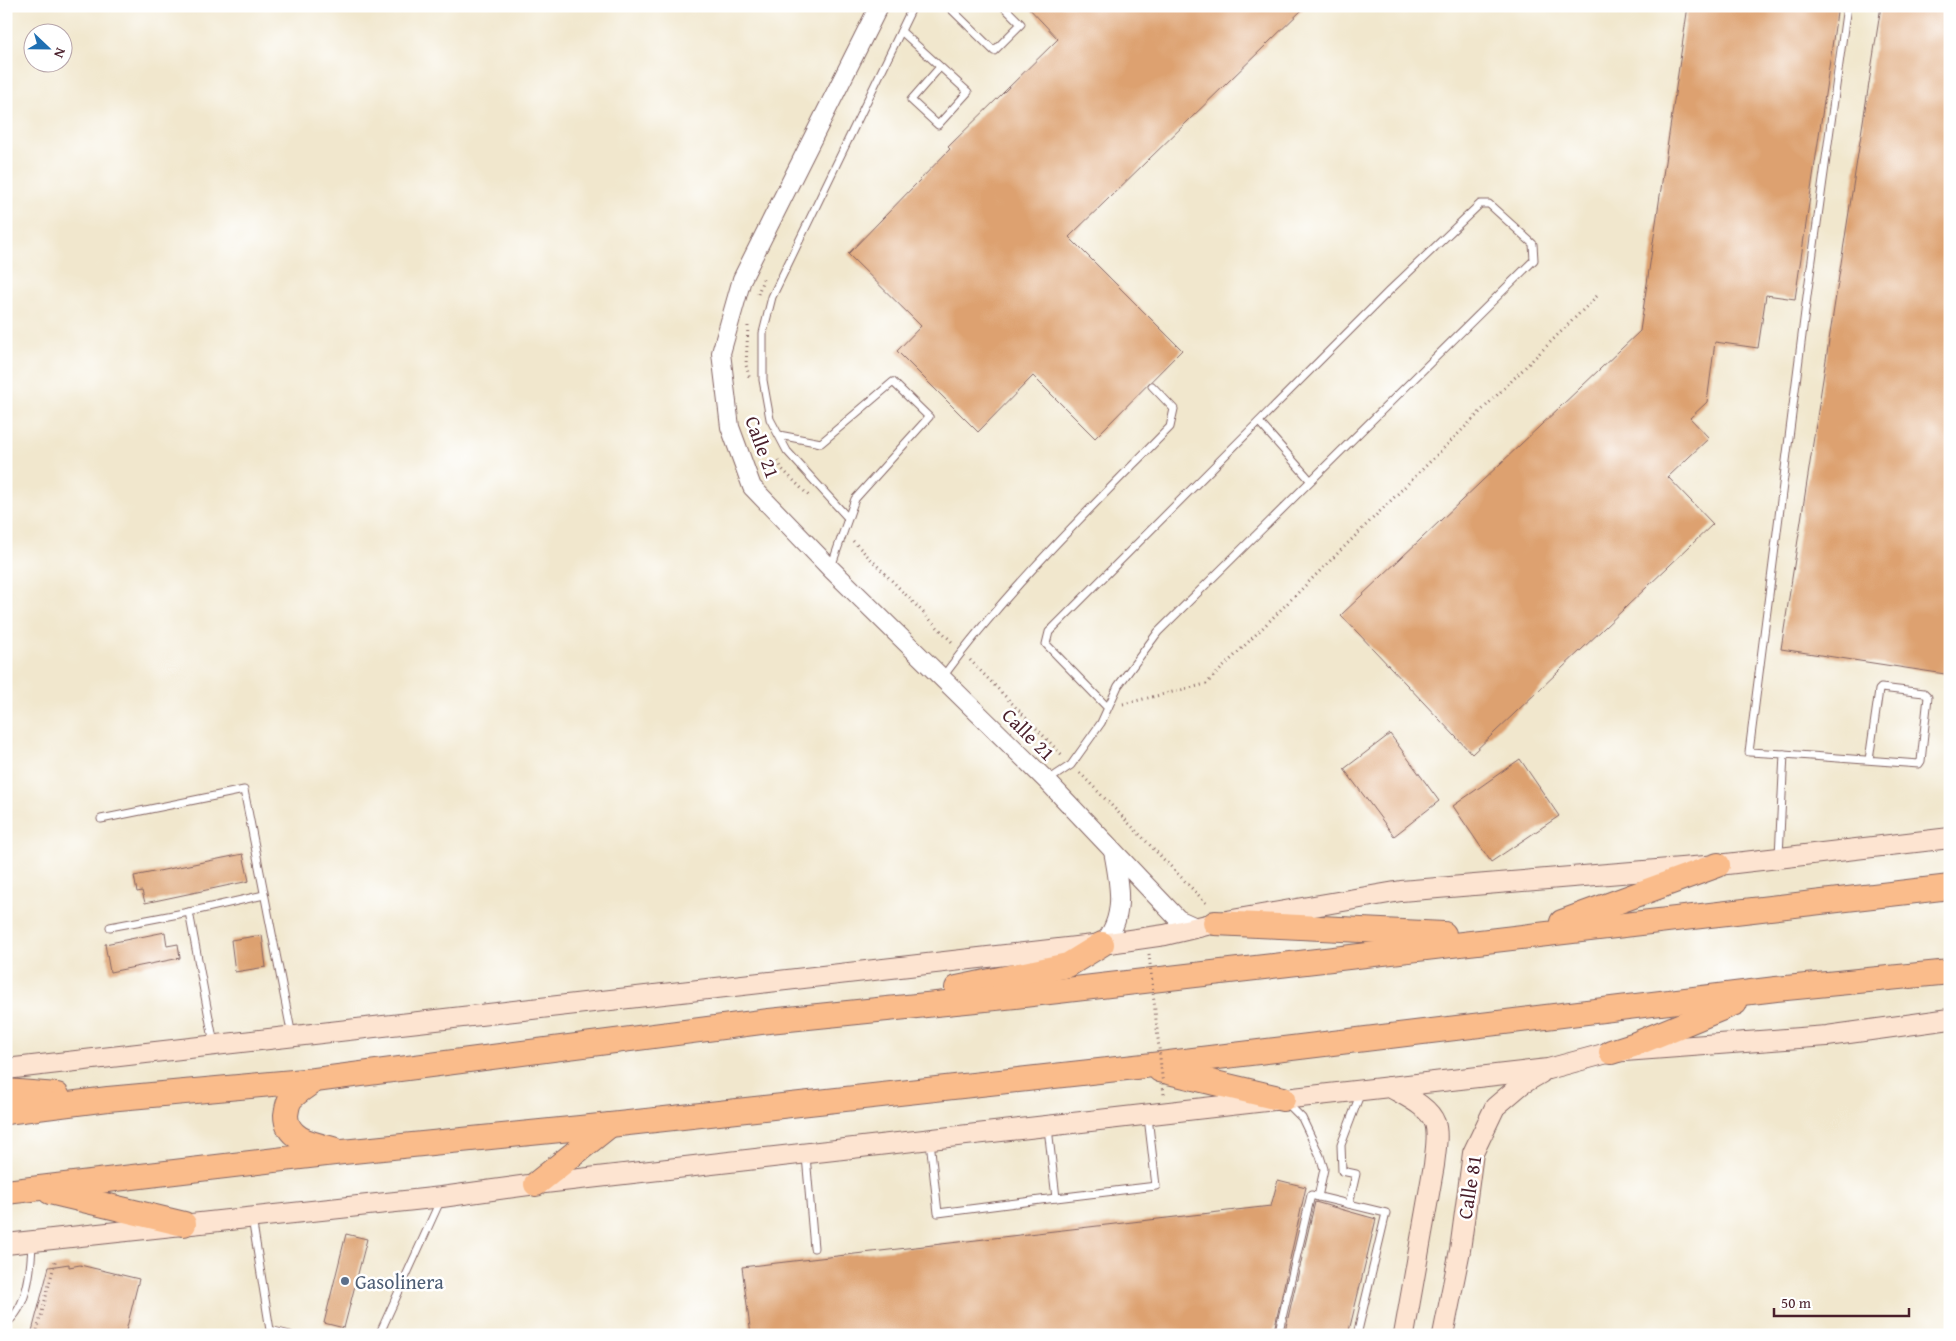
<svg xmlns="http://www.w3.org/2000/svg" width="1956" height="1341" viewBox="0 0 1956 1341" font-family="'Gentium Book Plus',serif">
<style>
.building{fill:#dda16f}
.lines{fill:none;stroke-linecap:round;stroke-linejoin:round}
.service-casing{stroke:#846564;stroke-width:9}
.tertiary-casing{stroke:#846564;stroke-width:20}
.secondary-casing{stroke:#846564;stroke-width:22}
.trunk-casing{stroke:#846564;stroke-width:26}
.path{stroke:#846564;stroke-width:3;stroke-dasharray:1 4;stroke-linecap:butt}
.service{stroke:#fff;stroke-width:7}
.tertiary{stroke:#fff;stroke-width:18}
.secondary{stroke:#fde4d1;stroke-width:20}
.trunk{stroke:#fabc8b;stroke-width:24}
.path-bridge{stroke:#846564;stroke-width:3;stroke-dasharray:1 4;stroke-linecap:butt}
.service-dot{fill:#5c6f8a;stroke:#fff;stroke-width:2}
.labels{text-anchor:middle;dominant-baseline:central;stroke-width:5;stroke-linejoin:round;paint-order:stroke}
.street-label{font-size:20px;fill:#4a1f2b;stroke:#fff}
.service-label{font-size:20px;fill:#4e5e75;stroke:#fff;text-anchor:start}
</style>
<rect width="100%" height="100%" fill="#fff"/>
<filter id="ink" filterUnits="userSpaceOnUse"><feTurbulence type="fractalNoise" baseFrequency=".02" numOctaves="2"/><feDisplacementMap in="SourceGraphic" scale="10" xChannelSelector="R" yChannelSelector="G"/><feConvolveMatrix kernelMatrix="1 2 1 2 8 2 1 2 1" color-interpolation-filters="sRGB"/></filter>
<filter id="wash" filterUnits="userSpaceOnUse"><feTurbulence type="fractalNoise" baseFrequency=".0096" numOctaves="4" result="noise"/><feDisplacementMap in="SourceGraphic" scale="20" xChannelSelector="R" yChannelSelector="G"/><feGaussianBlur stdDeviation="1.12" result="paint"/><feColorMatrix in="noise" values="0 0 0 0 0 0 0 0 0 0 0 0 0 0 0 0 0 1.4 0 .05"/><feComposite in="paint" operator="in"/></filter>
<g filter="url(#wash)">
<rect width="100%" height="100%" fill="#f1e7cd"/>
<g id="blocks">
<g class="building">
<polygon points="1027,6 1306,6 1069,237 1182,350 1095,438 1033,376 978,432 897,351 921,326 848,254 950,149 948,147 1058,39"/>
<polygon points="1688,6 1838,6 1795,299 1766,295 1758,348 1715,342 1707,402 1690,418 1709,438 1668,477 1713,524 1472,754 1341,615 1640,331"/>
<polygon points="1881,6 1950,6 1950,643 1945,674 1781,649"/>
<polygon points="1390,734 1439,801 1394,836 1344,769"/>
<polygon points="1520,759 1559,816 1491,862 1453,806"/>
<polygon points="243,854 249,881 145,903 142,891 137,892 134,876"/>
<polygon points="165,932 167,946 178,944 180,958 110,972 105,944"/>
<polygon points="262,935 266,967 235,972 231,940"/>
<polygon points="1278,1180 1306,1187 1273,1335 751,1335 742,1267 1271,1206"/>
<polygon points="1315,1202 1376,1219 1348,1335 1284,1335"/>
<polygon points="346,1234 367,1239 344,1328 324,1323"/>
<polygon points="69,1264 69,1267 80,1265 139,1279 125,1335 31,1335 49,1267"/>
</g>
</g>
</g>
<g filter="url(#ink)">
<use href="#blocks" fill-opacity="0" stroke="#846564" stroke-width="1"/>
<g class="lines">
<g class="service-casing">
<g id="service">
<polyline points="948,6 994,51 1021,24 1003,6"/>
<polyline points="901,31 968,92 938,125 911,100 940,67"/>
<polyline points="1259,422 1310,480"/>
<polyline points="779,435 821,443 893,382 929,417 855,499 831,567"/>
<polyline points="848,518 787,451 770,419 763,380 763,333 772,297 913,6"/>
<path d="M942 678C1009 587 1091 508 1170 427L1174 409 1152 386"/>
<polyline points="1784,754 1919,764 1921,761 1928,697 1924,693 1881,688 1879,690 1869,760"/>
<polyline points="1047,781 1071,765 1101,723 1118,686 1158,632 1534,260 1533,244 1489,204 1480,204 1389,291 1049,632 1046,644 1108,708"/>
<polyline points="101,819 244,790 292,1036"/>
<polyline points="1779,856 1784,754 1749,752 1807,296 1847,6"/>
<polyline points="189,912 264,895"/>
<polyline points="110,927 189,912 214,1044"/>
<polyline points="1286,1102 1302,1118 1320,1156 1324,1169 1318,1197"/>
<polyline points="1048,1128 1056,1198 1156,1186 1148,1117"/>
<polyline points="930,1141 938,1213 1056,1198"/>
<polyline points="806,1156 814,1248"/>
<polyline points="1349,1204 1356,1174 1342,1171 1341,1145 1361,1092"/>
<polyline points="252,1218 270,1330 290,1335"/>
<path d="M6 1323C28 1308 31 1268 32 1244"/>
<polyline points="379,1335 441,1199"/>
<polyline points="1278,1335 1311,1195 1386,1213 1357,1335"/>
</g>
</g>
<g class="tertiary-casing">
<g id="tertiary">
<polyline points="879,6 742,279 721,353 730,427 752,487 830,568 1047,781 1178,919 1198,928"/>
<path d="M1102 944C1127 918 1119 883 1113 851"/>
</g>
</g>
<g class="secondary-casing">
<g id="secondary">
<polyline points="6,1069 1102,944 1165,935 1215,923 1401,891 1718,865 1950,838"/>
<path d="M1390 1087C1403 1095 1429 1106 1435 1123 1439 1135 1435 1153 1434 1165L1404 1335"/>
<polyline points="6,1244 442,1197 536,1184 1548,1069 1611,1052 1827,1036 1950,1019"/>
<polyline points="1443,1335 1460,1250 1473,1153 1495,1107 1522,1084 1541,1073"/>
</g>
</g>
<g class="trunk-casing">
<g id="trunk">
<polyline points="1562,922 1718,865"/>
<polyline points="1215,923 1444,934"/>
<polyline points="957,988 1068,965 1102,944"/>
<polyline points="1611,1052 1633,1045 1735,1003"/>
<polyline points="1160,1070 1283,1099"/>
<path d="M315 1080C307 1086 296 1092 290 1100 287 1105 287 1110 286 1115 286 1140 314 1144 333 1149"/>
<polyline points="6,1091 57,1095"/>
<polyline points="6,1112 108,1099 315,1080 769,1021 1015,996 1950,887"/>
<polyline points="536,1184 610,1125"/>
<polyline points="6,1192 343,1152 610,1125 1144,1066 1776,989 1950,972"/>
<polyline points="50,1192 184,1224"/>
</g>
</g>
<g class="path">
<polyline points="758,294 763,279"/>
<polyline points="748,326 746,365 750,380"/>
<polyline points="778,461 782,469 810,497"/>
<polyline points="853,541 953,643"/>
<polyline points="970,660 1063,756"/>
<polyline points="1123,704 1206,684 1597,296"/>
<polyline points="1080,773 1208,905"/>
<polyline points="36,1335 56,1258"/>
</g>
<use href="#service" class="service"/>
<use href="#tertiary" class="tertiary"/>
<use href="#secondary" class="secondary"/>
<use href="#trunk" class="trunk"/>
<polyline class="path-bridge" points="1149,954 1164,1095"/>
</g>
</g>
<circle class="service-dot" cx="345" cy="1281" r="5"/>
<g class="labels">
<g class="street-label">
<text transform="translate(763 447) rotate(70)">Calle 21</text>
<text transform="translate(1029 734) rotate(45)">Calle 21</text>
<text transform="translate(1469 1187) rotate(-81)">Calle 81</text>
</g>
<g class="service-label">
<text x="355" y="1281">Gasolinera</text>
</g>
</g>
<rect width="1956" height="1341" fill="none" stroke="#fff" stroke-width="25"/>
<g transform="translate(48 48) rotate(112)"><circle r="24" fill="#ffffff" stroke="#b7a5aa"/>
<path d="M0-4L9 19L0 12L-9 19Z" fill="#1f6fb2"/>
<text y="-8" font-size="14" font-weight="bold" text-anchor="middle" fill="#4a1f2b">N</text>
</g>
<path d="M1774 1308v8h135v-8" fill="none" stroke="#4a1f2b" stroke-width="2.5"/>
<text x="1781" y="1308" font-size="15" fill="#4a1f2b" stroke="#ffffff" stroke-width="4" paint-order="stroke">50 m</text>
</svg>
